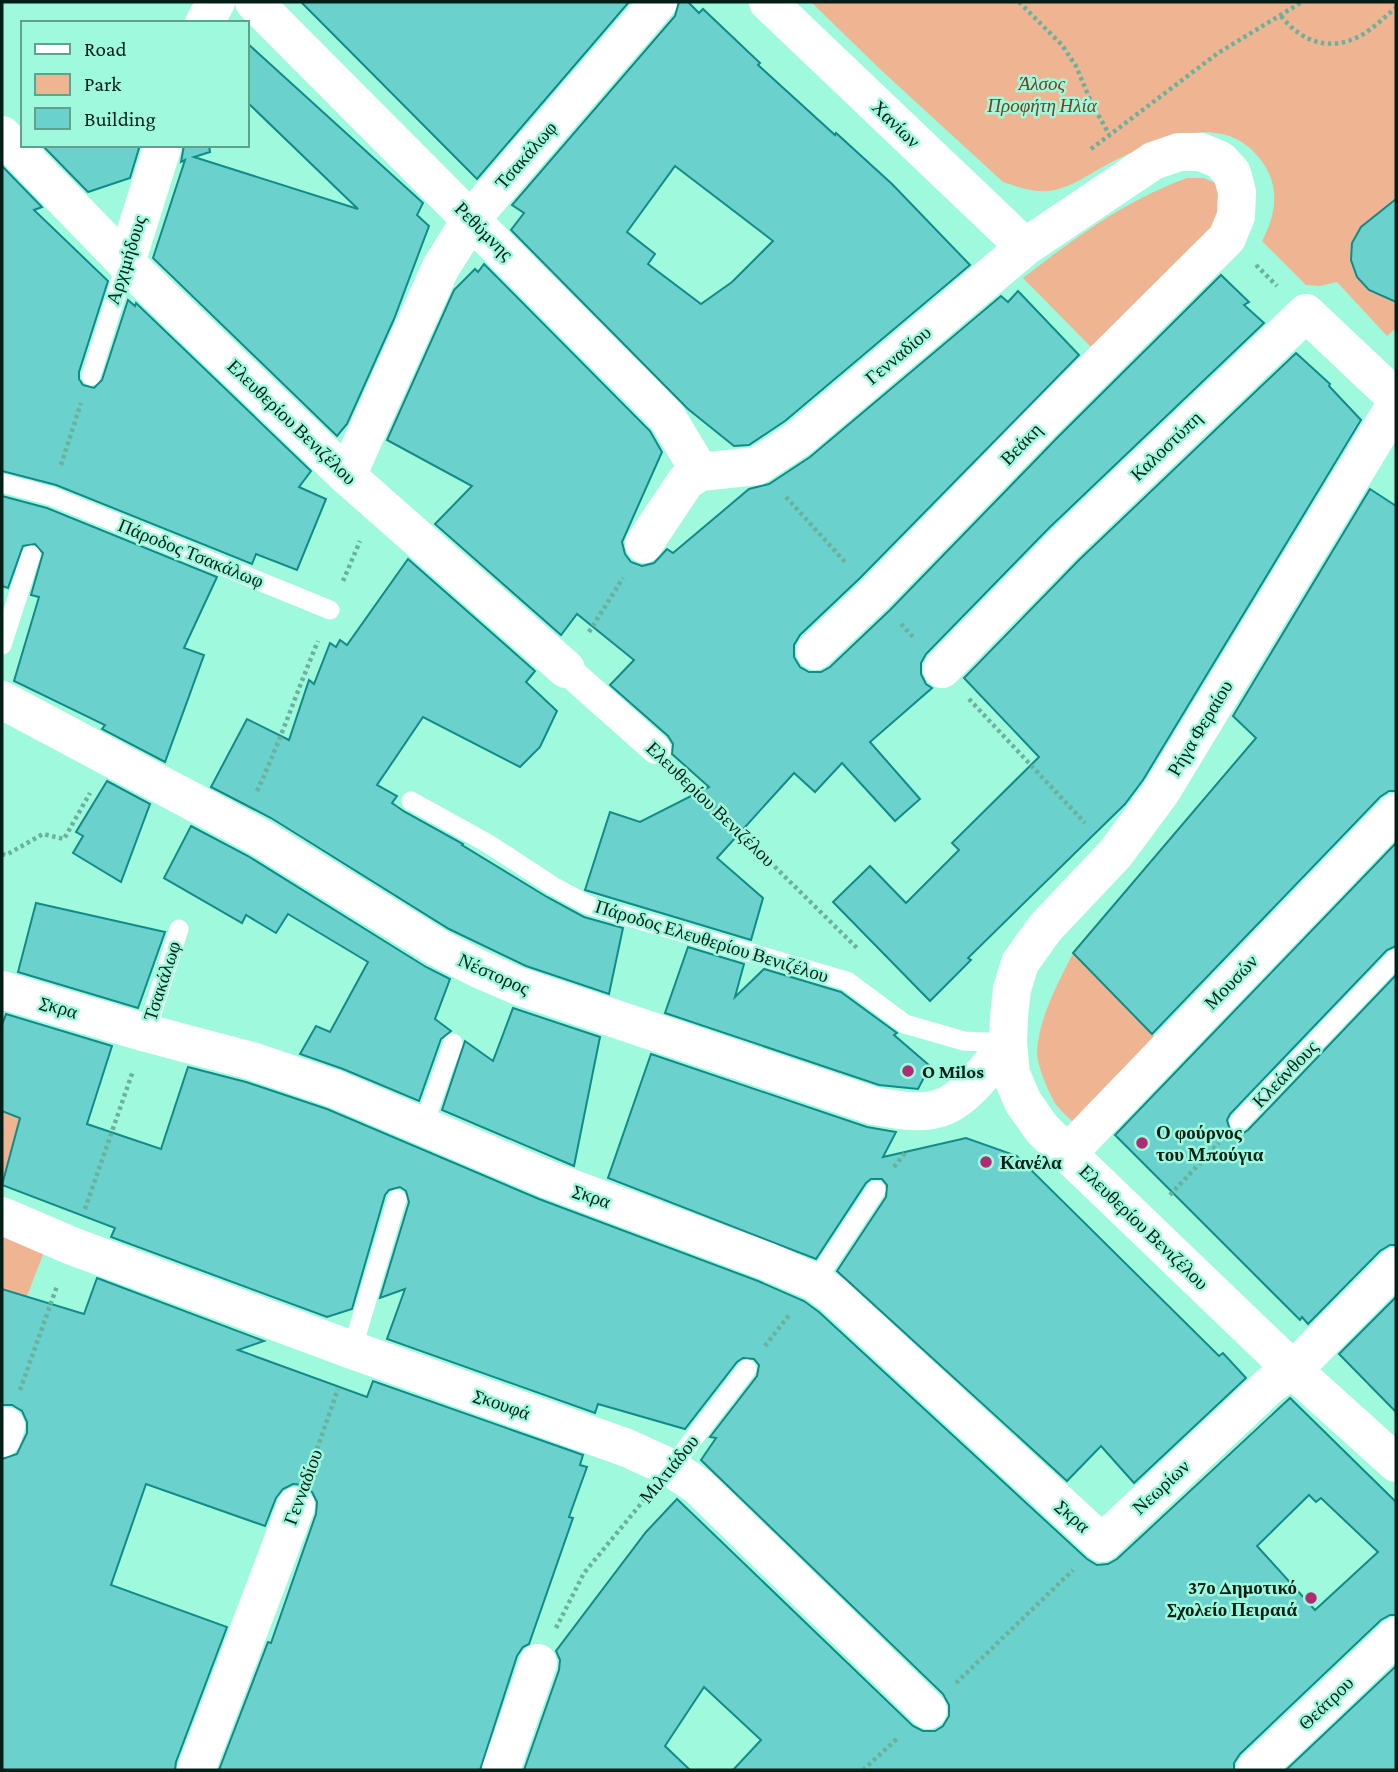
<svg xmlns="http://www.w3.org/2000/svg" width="1398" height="1772" viewBox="0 0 1398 1772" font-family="'Crimson Pro',serif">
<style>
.green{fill:#efb592}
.building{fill:#6ad1cd;stroke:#118b88;stroke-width:2;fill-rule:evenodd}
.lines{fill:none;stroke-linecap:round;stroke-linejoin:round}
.path{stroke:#6bb19b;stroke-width:4.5;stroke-dasharray:3.5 3.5;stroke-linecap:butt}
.service{stroke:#fff;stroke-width:19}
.pedestrian{stroke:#fff;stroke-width:30}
.minor{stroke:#fff;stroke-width:38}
.poi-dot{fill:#af2b73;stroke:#9ffadd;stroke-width:2.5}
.labels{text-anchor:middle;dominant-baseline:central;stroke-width:5;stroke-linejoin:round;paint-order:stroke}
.park-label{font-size:19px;font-style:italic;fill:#76401a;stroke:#9ffadd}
.street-label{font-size:19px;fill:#021f17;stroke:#9ffadd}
.poi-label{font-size:19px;font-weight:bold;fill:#021f17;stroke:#9ffadd;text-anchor:start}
</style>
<rect width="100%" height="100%" fill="#9ffadd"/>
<g class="green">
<path d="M811 2H1396V328L1387 336 1337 282 1320 286 1306 285 1262 241C1275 217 1280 190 1265 166 1228 106 1156 139 1108 164 1091 173 1073 186 1055 190 1036 194 1021 188 1003 182L882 71Z"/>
<path d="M1187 178H1204L1217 184 1226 215 1094 350 1023 278C1073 239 1126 200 1187 178Z"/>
<path d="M1073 953 1156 1038 1074 1123C1069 1118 1063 1113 1058 1107 1050 1098 1036 1063 1037 1051 1039 1018 1058 983 1073 953Z"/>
<polygon points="2,1111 20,1118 2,1180"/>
<polygon points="2,1236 44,1252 27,1296 2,1289"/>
</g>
<g class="building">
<polygon points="301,2 629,2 477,179"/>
<path d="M679 2H688L699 13 703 9 760 63 758 65 835 135 836 133 892 184 970 265 785 421 749 445 734 446 688 409 511 230 524 213 512 205 675 16ZM675 166 773 241 732 282 701 304 648 264 655 254 627 232Z"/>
<polygon points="247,43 423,203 417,215 429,226 394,319 347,424 337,436 153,258 185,160 181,162 184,145 209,145 210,152 194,157 358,209 247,102"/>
<polygon points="42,145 140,145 130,178 88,192"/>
<polygon points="2,166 42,207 34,210 108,281 79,372 79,379 83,385 94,388 102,380 128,300 135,306 136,303 311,471 299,487 326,499 297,570 256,554 252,564 56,485 2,471"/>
<polygon points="1396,199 1396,302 1369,290 1357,277 1351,260 1352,243 1361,227"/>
<polygon points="484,264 650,431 662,452 622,542 625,554 631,562 642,566 654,563 667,549 673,553 749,489 769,484 810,457 1001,296 1008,302 1018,291 1079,355 860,578 800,635 794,645 794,657 800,667 809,672 821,672 830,667 890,610 1058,437 1221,275 1249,302 1244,305 1264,323 1049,528 926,654 921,663 921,674 926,684 932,688 870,742 920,799 895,821 842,763 815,792 794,773 717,858 763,898 751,940 585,890 610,812 640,822 709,787 672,754 673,744 668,736 610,685 634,660 577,614 561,635 435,524 472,486 387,440 454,290 475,269 478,272"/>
<polygon points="1296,353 1330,384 1329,386 1361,420 1143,780 1125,804 968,958 971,960 930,1001 833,902 870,866 906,903 959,850 952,843 1039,757 964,678 1079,560"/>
<polygon points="1370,489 1396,506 1396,791 1389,791 1380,797 1152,1034 1073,953 1256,738 1233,716"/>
<polygon points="2,496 47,508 217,577 184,648 204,655 165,762 102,729 105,725 14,681 39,597 31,595 43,553 35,544 23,546 8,588 2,586"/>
<polygon points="408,559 535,671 526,682 557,711 540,747 520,767 423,717 377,785 397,796 392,803 405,812 463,844 462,845 547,897 584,917 623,928 609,994 526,966 449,929 271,818 211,787 247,719 289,740 309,680 314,684 330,643 336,647 340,640 347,645"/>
<polygon points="107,781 150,804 121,882 73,853 83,836 76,832"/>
<polygon points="191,826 248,856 426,967 450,979 435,1019 451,1031 441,1039 419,1101 343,1069 300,1054 316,1026 330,1032 368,962 288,914 276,933 246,915 242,923 164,878"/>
<polygon points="1396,843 1396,946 1387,950 1230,1114 1227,1120 1230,1130 1235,1134 1242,1134 1248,1130 1396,975 1396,1245 1390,1245 1380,1251 1308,1324 1302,1317 1300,1320 1115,1135"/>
<polygon points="36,903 165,932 138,1008 18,972"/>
<polygon points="688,947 744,964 735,997 764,969 841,992 897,1033 894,1035 930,1066 918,1089 879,1085 665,1013"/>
<polygon points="513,1008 600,1037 574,1166 442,1110 465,1041 493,1061"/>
<path d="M6 1014 112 1046 87 1124 161 1149 188 1067 246 1082 327 1109 539 1199 758 1281 804 1301 819 1312 1087 1559 1097 1565 1108 1564 1117 1559 1290 1398 1396 1502V1615H1390L1381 1620 1240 1754 1234 1763V1770H733L761 1740 704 1687 665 1746 690 1770H524L559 1670 560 1660 556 1651 646 1532 677 1499 913 1726 923 1731H935L943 1726 949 1716V1705L943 1694 701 1460 716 1438 710 1437 757 1376 759 1365 754 1359 743 1358 737 1362 685 1429 598 1404 595 1413 387 1339 405 1289 380 1298 409 1202 406 1191 400 1187 389 1190 385 1195 352 1309 327 1317 111 1237 115 1228 2 1185 20 1118 2 1111V1025ZM1309 1495 1316 1502 1321 1498 1378 1552 1315 1610 1257 1546Z"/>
<polygon points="651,1054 867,1127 896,1132 883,1157 966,1138 1017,1156 1219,1356 1223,1353 1246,1378 1134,1483 1101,1446 1067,1481 837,1271 886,1197 887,1185 882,1179 871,1179 866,1183 816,1259 608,1178"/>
<polygon points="97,1278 264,1341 238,1350 367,1397 373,1381 583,1455 580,1465 587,1467 569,1517 573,1518 529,1644 523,1647 517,1656 480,1770 219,1770 268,1642 271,1643 316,1514 317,1502 312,1492 303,1485 293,1484 283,1489 276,1498 265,1526 146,1484 111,1585 227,1627 176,1762 175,1770 2,1770 2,1459 17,1454 27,1433 27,1422 22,1411 12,1405 2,1405 2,1289 84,1314"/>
<polygon points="1396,1297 1396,1412 1339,1354"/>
<polygon points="1396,1666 1396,1770 1286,1770"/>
</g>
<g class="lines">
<g class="path">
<polyline points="1019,2 1062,45 1076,66 1091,102 1109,134"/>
<path d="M1281 16C1302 42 1329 52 1360 36 1373 29 1384 17 1396 8"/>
<polyline points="1091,149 1218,53 1302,2"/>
<polyline points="1256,265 1277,286"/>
<polyline points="61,465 81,403"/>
<polyline points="786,497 846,563"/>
<polyline points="343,581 360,541"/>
<polyline points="901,624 914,638"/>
<polyline points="589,632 623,578"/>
<polyline points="969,699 1085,823"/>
<polyline points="680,773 858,949"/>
<path d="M257 791C280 742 297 691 318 641"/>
<polyline points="2,854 6,855 43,834 64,839 90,793"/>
<polyline points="894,1167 906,1152"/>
<polyline points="1170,1195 1219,1143"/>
<polyline points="85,1209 133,1071"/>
<polyline points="765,1346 790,1314"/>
<polyline points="20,1390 57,1286"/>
<polyline points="310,1469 338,1389"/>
<polyline points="556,1628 584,1573 644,1500"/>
<polyline points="956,1683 1073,1570"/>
<polyline points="863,1770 899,1737"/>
</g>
<g class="service">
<polyline points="91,376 126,263"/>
<polyline points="2,483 51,496 330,610"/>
<polyline points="2,645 31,555"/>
<polyline points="411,801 487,843 553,886 588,905 847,981 905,1024 964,1041 1008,1043"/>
<polyline points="146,1033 179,929"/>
<polyline points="1239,1122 1396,958"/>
<polyline points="423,1126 453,1043"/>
<polyline points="815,1282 876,1190"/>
<polyline points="352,1350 397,1199"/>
<polyline points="671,1468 747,1369"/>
</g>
<polyline class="pedestrian" points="566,669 656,749"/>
<g class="minor">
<polyline points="254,2 667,417 700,472"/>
<polyline points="768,2 1025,247"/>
<polyline points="204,23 216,2"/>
<polyline points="2,135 126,263 347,476 566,669"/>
<polyline points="126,263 163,145"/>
<polyline points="1396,404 1161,792 1115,854 1045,928 1020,963 1012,989 1009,1016 1008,1043 1011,1074 1023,1102 1042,1129 1293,1370 1396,1463"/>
<polyline points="347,476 441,267 472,218 658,2"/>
<polyline points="644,544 686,481 700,472 757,466 798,439 1025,247 1153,161 1179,152 1201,152 1220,160 1232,173 1237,192 1236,216 1227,238 1042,422 875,594 815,651"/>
<polyline points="942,669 1064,544 1306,313 1396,398"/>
<path d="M2 700 259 837 438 948 479 969 518 986 874 1106C895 1109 919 1115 940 1108 966 1100 991 1064 1008 1043"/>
<polyline points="2,990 146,1033 252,1061 335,1089 547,1179 766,1261 815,1282 833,1295 1102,1543 1271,1384 1293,1370 1396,1266"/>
<polyline points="1067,1154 1396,812"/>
<polyline points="2,1216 72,1246 352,1350 627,1448 671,1468 698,1486 928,1710"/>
<polyline points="2,1438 6,1426"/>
<polyline points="196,1770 296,1506"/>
<polyline points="501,1770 538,1663"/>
<polyline points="1255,1770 1396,1636"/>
</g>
</g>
<g class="poi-dot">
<circle cx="908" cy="1071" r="7"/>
<circle cx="1142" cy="1143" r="7"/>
<circle cx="986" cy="1162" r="7"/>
<circle cx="1311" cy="1598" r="7"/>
</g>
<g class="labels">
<g class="park-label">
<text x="1042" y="83">Άλσος<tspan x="1042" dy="22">Προφήτη Ηλία</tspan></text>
</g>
<g class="street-label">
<text transform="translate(896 124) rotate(44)">Χανίων</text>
<text transform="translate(526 155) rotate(-49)">Τσακάλωφ</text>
<text transform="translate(484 231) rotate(45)">Ρεθύμνης</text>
<text transform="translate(126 260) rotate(-72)">Αρχιμήδους</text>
<text transform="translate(898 355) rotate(-40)">Γενναδίου</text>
<text transform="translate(292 422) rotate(44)">Ελευθερίου Βενιζέλου</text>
<text transform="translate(1021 444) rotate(-46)">Βεάκη</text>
<text transform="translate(1166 446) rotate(-44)">Καλοστύπη</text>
<text transform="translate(191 553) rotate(22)">Πάροδος Τσακάλωφ</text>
<text transform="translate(1200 728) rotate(-59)">Ρήγα Φεραίου</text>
<text transform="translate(711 804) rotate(44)">Ελευθερίου Βενιζέλου</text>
<text transform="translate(712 941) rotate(17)">Πάροδος Ελευθερίου Βενιζέλου</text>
<text transform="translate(494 974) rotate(24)">Νέστορος</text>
<text transform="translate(162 981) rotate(-72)">Τσακάλωφ</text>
<text transform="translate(1231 982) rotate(-46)">Μουσών</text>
<text transform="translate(59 1007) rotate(17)">Σκρα</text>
<text transform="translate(1285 1074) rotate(-46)">Κλεάνθους</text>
<text transform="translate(592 1196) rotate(20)">Σκρα</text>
<text transform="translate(1144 1227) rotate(44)">Ελευθερίου Βενιζέλου</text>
<text transform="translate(502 1404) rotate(20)">Σκουφά</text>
<text transform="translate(669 1469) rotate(-51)">Μιλτιάδου</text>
<text transform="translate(303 1487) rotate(-70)">Γενναδίου</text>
<text transform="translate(1161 1487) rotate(-43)">Νεωρίων</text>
<text transform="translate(1073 1516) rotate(43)">Σκρα</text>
<text transform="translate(1326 1703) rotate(-44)">Θεάτρου</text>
</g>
<g class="poi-label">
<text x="922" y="1071">O Milos</text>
<text x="1156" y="1132">Ο φούρνος<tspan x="1156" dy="22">του Μπούγια</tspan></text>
<text x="1000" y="1162">Κανέλα</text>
<text x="1297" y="1587" text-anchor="end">37ο Δημοτικό<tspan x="1297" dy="22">Σχολείο Πειραιά</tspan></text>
</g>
</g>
<rect width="1398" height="1772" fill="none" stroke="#021f17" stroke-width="7"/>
<rect x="21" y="21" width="228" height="126" fill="#9ffadd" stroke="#60a28e" stroke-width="2"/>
<rect x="35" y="44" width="35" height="10" fill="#ffffff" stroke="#60a28e" stroke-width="2"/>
<text x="84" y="56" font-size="21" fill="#021f17">Road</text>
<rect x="35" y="74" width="35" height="21" fill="#efb592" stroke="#60a28e" stroke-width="2"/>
<text x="84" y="91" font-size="21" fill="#021f17">Park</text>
<rect x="35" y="108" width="35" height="21" fill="#6ad1cd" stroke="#60a28e" stroke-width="2"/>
<text x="84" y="126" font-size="21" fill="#021f17">Building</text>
</svg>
